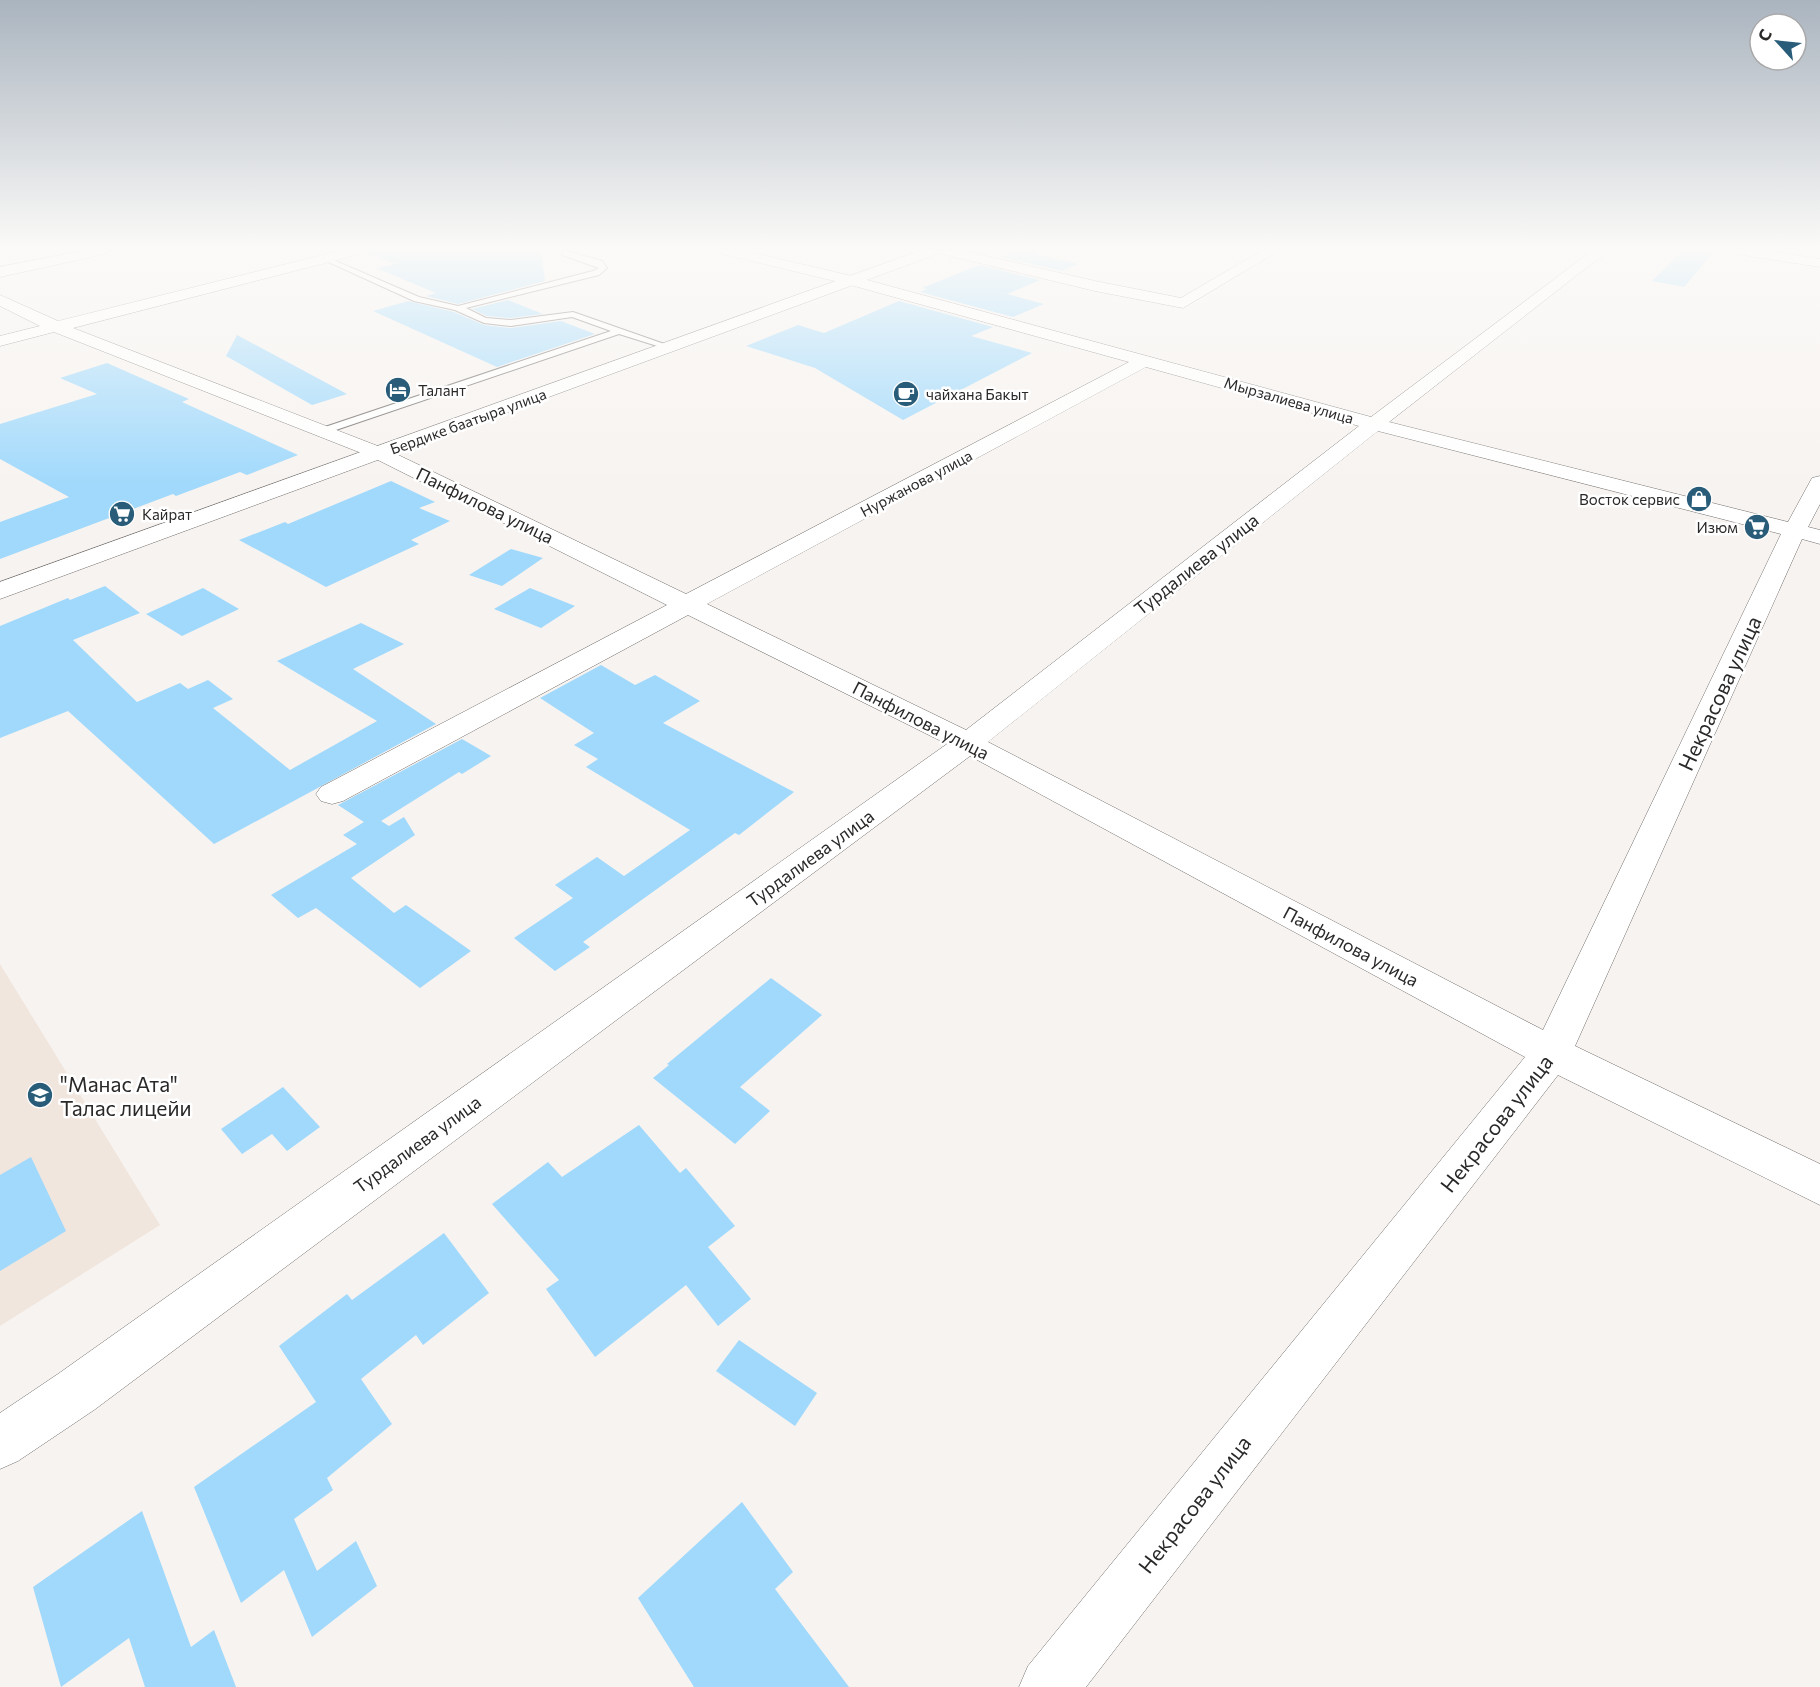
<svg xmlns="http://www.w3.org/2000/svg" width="1820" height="1687" viewBox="0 0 1820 1687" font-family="Commissioner,sans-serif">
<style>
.built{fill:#f1e6de}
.building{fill:#a0d9fc}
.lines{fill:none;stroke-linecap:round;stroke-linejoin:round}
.service-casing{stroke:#726e6c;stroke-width:2}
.minor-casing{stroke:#726e6c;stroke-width:1}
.tertiary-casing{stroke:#726e6c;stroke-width:1}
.service{fill:#fff;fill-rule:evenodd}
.minor{fill:#fff;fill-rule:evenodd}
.tertiary{fill:#fff;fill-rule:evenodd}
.labels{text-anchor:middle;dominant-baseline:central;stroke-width:5;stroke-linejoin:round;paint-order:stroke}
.far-poi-label{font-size:15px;fill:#2b2928;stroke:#fff;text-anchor:start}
.far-street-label{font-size:15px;fill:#2b2928;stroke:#fff}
.street-label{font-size:18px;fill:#2b2928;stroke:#fff}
.near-street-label{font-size:21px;fill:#2b2928;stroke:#fff}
.near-poi-label{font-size:21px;fill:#2b2928;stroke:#fff;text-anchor:start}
</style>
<rect width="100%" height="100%" fill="#f7f3f0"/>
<polygon class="built" points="0,964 160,1225 0,1326"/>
<g class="building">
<polygon points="368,250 541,250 545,281 458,304 426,296 436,293 376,268 395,264 367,252"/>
<polygon points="1019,250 1078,264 1062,271 1001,257"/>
<polygon points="1683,250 1712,254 1684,287 1652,281"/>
<polygon points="979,265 1040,280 1007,294 1044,304 1013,317 920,292 927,289 922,288"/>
<polygon points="508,300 543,314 511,318 487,316 472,309"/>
<polygon points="408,301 454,312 484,325 511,328 561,321 595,334 497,367 373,311"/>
<polygon points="899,301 993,327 971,336 1032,353 903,420 815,368 746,346 798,325 824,333"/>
<polygon points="237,335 347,394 312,405 226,356"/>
<polygon points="107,363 189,399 182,402 298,455 247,475 240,472 176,496 173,494 0,559 0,522 69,497 0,459 0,424 97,394 60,378"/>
<polygon points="391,481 435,502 419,508 450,521 411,540 419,544 326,587 239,540 285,522 288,524"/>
<polygon points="511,549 543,558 502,586 469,575"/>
<polygon points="105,586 140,613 73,640 137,702 180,683 188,689 208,680 233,699 213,708 290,770 377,721 277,661 361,623 404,644 353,669 436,724 214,844 68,711 0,738 0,626 68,598 70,600"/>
<polygon points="203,588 239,609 182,636 146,614"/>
<polygon points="530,588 575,606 541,628 494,609"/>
<polygon points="601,665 635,685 655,675 700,701 663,723 794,792 739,835 735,833 583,942 590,947 555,971 514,938 573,898 555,885 597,857 624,876 690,830 586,767 598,759 574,745 594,733 540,698"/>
<polygon points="462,739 491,756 462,774 459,772 381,821 389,826 404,817 415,835 351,878 394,913 406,905 471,951 420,988 316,908 298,918 271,895 357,844 343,835 364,822 338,805"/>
<polygon points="771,978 822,1015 740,1087 770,1111 735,1144 653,1078 669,1065 667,1064"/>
<polygon points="283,1087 320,1127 287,1151 272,1134 242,1154 221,1129"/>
<polygon points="639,1125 680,1173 686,1168 735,1226 708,1247 751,1299 718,1326 686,1285 595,1357 546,1289 559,1280 492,1204 548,1162 562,1177"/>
<polygon points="31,1157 66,1231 0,1271 0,1175"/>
<polygon points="444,1233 489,1293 423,1345 416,1335 361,1379 392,1424 327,1478 333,1490 294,1519 317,1571 356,1541 377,1586 312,1637 284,1570 241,1603 194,1487 316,1402 279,1346 347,1294 352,1300"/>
<polygon points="739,1340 817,1393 795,1426 716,1371"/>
<polygon points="742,1502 793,1572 775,1589 849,1687 694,1687 638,1598"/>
<polygon points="142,1511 191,1647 214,1630 236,1687 145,1687 129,1638 61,1687 33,1587"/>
</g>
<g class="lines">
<g class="service-casing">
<polygon id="service" points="563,250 602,261 607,268 599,275 466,308 486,318 511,320 573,312 670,346 670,350 619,334 327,433 319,433 319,429 611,331 572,317 511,326 484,323 455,310 414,301 324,260 324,256 419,297 458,306 593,271 599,268 562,255"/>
</g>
<g class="minor-casing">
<g id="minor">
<polygon points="86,250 112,250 105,254 0,277 0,267"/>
<path d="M343 250H366L364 253 73 328 388 450 686 594 1129 362 847 284 719 253 717 250H741L856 277 1371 417 1593 250H1609L1389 422 1788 522 1812 478 1820 476V504L1808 527 1820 530V544L1802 539 1575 1046 1820 1164V1205L1558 1075 1086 1687H1019L1028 1666 1525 1057 970 756 94 1410 18 1461 0 1469V1413L58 1374 947 744 688 615 343 801 332 804 321 801 316 794 321 787 667 605 374 458 54 332 0 346V336L40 326 0 306V295L58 321ZM1146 367 1359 426 966 730 707 604ZM1378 431 1781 534 1543 1030 988 742Z"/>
<polygon points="936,250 960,250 1095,281 1181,298 1263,250 1280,250 1183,308 1095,291 938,253"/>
<polygon points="1730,250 1763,250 1820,259 1820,267 1737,254"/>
</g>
</g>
<g class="tertiary-casing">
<polygon id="tertiary" points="922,250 942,250 940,253 0,599 0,582"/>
</g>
<use href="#service" class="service"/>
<use href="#minor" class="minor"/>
<use href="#tertiary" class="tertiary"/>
</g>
<linearGradient id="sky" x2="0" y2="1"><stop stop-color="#aab4bf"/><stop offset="0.51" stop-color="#fbfaf8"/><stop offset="1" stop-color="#fbfaf8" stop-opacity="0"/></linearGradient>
<rect width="1820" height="486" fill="url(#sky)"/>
<defs>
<g id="hotel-disc" transform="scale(1.35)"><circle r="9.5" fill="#285c78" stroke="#fff"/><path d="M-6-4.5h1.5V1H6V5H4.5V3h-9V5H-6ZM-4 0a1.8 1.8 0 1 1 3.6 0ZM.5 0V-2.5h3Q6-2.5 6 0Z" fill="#fff"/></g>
<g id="cafe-disc" transform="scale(1.35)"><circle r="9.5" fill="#285c78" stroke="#fff"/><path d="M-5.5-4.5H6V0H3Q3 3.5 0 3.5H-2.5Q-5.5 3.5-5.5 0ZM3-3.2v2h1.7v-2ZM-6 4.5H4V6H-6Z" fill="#fff"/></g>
<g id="shop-disc" transform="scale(1.35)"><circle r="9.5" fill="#285c78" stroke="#fff"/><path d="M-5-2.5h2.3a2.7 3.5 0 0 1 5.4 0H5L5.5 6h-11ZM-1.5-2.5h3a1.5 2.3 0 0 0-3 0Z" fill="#fff"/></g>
<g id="supermarket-disc" transform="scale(1.35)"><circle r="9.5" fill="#285c78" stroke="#fff"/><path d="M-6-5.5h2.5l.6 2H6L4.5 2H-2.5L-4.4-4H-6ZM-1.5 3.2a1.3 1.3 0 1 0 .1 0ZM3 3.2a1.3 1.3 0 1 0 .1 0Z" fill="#fff"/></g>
<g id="school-disc" transform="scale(1.35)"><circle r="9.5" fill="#285c78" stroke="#fff"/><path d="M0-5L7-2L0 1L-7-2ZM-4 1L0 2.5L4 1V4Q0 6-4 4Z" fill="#fff"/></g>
</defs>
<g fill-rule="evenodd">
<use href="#hotel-disc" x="398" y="390"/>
<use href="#cafe-disc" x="906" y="394"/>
<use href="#shop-disc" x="1699" y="499"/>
<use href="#supermarket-disc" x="122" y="514"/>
<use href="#supermarket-disc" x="1757" y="527"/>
<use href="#school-disc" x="40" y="1095"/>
</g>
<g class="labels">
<g class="far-poi-label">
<text x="418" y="390">Талант</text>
<text x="926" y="394">чайхана Бакыт</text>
<text x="1680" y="499" text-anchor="end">Восток сервис</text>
<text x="142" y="514">Кайрат</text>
<text x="1738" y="527" text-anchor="end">Изюм</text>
</g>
<g class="far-street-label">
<text transform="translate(1289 400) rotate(16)">Мырзалиева улица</text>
<text transform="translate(468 421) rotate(-20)">Бердике баатыра улица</text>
<text transform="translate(916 483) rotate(-28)">Нуржанова улица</text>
</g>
<g class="street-label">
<text transform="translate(485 505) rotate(26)">Панфилова улица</text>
<text transform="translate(1196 564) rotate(-38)">Турдалиева улица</text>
<text transform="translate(921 720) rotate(27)">Панфилова улица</text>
<text transform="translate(810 858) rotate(-36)">Турдалиева улица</text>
<text transform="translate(1351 946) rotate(28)">Панфилова улица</text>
<text transform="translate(417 1144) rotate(-36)">Турдалиева улица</text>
</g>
<g class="near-street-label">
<text transform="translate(1719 693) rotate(-65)">Некрасова улица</text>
<text transform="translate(1496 1123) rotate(-52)">Некрасова улица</text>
<text transform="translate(1194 1504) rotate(-52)">Некрасова улица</text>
</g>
<g class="near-poi-label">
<text x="60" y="1083">"Манас Ата"<tspan x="60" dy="24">Талас лицейи</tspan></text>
</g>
</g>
<g transform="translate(1778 42) rotate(297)"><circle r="28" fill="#ffffff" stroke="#aaa9a9" stroke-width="1.5"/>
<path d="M0-4.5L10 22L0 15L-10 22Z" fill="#285c78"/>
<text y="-9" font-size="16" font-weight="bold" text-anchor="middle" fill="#2b2928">С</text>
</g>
</svg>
